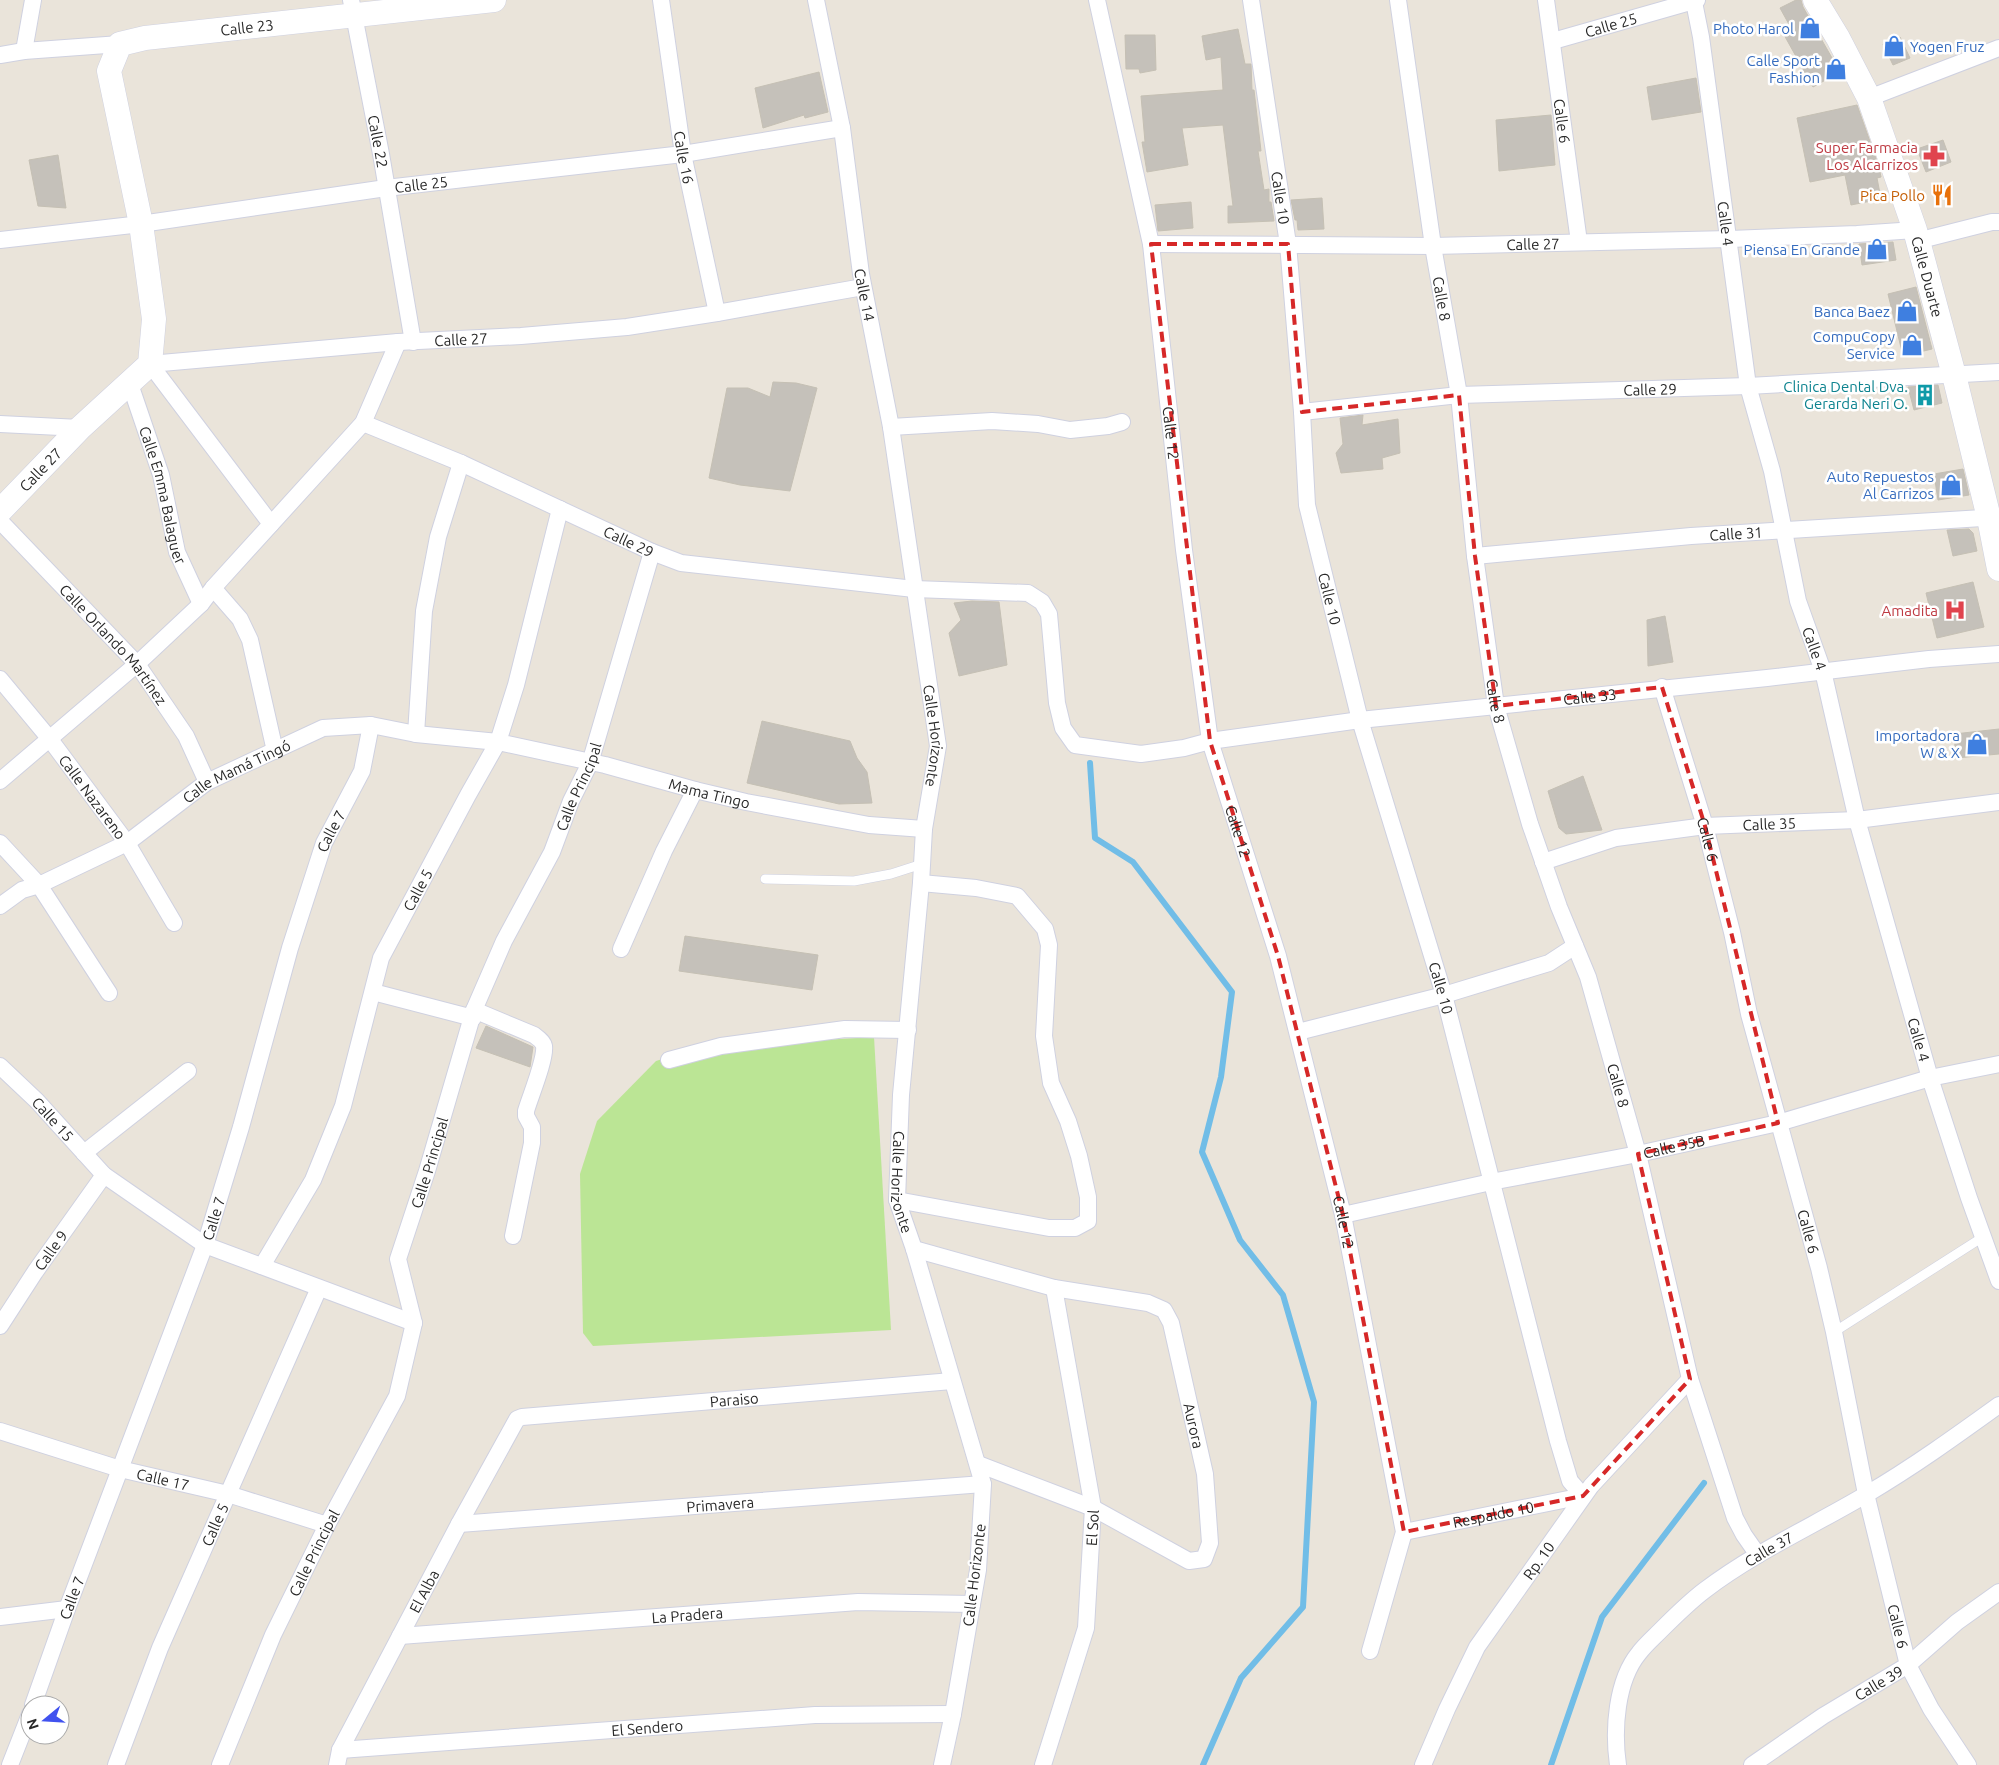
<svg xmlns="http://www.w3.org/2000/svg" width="1999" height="1765" viewBox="0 0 1999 1765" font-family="Ubuntu,sans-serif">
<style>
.pitch{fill:#bbe595}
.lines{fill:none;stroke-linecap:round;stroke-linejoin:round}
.stream{stroke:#71bde7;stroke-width:6}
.building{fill:#c5c1ba;stroke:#c5c0b4}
.lane-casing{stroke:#cfd1e0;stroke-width:10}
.street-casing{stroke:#cfd1e0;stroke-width:18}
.secondary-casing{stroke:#cfd1e0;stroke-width:25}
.lane{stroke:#fff;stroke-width:9}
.street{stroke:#fff;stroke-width:16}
.secondary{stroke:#fff;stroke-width:24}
.marked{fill:none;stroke:#d62828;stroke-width:4;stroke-dasharray:10 6;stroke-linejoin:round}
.labels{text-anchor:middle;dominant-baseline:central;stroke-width:5;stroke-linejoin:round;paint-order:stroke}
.street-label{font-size:15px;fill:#282828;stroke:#fff}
.shop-label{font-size:15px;fill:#366cbe;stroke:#fff;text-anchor:end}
.health-label{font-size:15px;fill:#be3a42;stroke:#fff;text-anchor:end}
.food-label{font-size:15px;fill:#c56008;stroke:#fff;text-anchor:end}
.culture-label{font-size:15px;fill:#0d838f;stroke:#fff;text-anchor:end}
</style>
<rect width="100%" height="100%" fill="#eae4da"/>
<polygon class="pitch" points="874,1037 891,1330 593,1346 583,1333 580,1174 597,1121 656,1061 701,1047"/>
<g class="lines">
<g class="stream">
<polyline points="1090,763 1095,838 1133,862 1232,992 1221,1077 1202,1152 1240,1240 1283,1295 1314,1402 1303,1607 1241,1678 1203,1765"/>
<polyline points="1551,1765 1602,1617 1704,1483"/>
</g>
</g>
<g class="building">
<polygon points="1796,0 1801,0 1803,7 1840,72 1813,87 1783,33 1791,28 1780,8"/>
<polygon points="1238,29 1245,64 1251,64 1252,90 1254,90 1261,151 1258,151 1264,190 1269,189 1269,202 1271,202 1274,221 1228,223 1228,206 1233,206 1223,125 1182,128 1188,165 1147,172 1142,142 1145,142 1141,96 1223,90 1221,57 1206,60 1202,36"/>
<polygon points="1125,35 1155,35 1156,70 1140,73 1139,69 1126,69"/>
<polygon points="1900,37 1910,58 1893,65 1883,44"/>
<polygon points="819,72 828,112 805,118 804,115 763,128 755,88"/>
<polygon points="1696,78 1701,112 1652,120 1647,87"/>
<polygon points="1857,105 1879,167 1881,177 1877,178 1881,199 1851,205 1845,175 1810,182 1797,118"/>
<polygon points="1551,115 1555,165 1499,171 1496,120"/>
<polygon points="1943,140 1951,162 1926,172 1917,149"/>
<polygon points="58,155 66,208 38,206 29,160"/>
<polygon points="1322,198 1324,229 1298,230 1297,220 1295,220 1291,200"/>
<polygon points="1191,202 1193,228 1158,231 1155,205"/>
<polygon points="1893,242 1896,260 1862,265 1859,244"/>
<polygon points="1916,287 1932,349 1903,356 1888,294"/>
<polygon points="773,382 796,383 817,388 790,491 740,485 709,478 727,388 748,388 770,397"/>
<polygon points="1938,385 1942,403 1914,410 1908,387"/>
<polygon points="1363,415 1362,425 1398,419 1400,453 1382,458 1383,469 1341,473 1336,453 1343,444 1340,418"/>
<polygon points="1963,469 1969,495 1938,500 1934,474"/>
<polygon points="1969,529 1973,533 1977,551 1953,556 1947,530"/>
<polygon points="1973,582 1984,627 1937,638 1926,593"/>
<polygon points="972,601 999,602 1007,665 959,676 949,633 961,620 954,603"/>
<polygon points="1665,616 1673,662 1648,666 1647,620"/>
<polygon points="762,721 850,741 857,758 867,772 872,803 839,804 747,783"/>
<polygon points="1999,729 1999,754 1956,758 1954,734"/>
<polygon points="1583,776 1602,830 1566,834 1559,828 1548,791"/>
<polygon points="685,936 818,955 812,990 679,971"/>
<polygon points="486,1026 533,1047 530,1067 476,1048"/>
</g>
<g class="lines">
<g class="lane-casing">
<g id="lane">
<polyline points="765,879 854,881 891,874 922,864"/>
<polyline points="1834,1332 1983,1237"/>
</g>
</g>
<g class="street-casing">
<g id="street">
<path id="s1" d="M351 0 381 154 413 342"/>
<path id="s2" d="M661 0 683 154 717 313"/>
<path id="s3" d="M816 0 842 128 861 274 891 427 938 746 924 829 921 883 901 1095 897 1200 914 1249 983 1484 978 1570 953 1714 942 1765"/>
<path id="s4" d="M1097 0 1151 244 1184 550 1210 741 1278 956 1343 1215 1404 1532 1370 1651"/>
<path id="s5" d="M1251 0 1288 244 1302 412 1307 505 1360 720 1444 995 1558 1441 1570 1481 1583 1496"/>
<path id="s6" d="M1398 0 1433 246 1459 395 1475 556 1496 706 1530 824 1559 907 1588 977 1638 1154 1690 1379 1735 1518 1744 1535 1758 1555"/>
<path id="s7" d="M1546 0 1579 242"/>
<path id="s8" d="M1694 2 1701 37 1748 386 1772 471 1798 601 1823 671 1857 820 1930 1078 1969 1198 1999 1281"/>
<path id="s9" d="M1553 41 1697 0"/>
<polyline points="24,51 33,0"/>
<polyline points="0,55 24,51 120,44"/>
<polyline points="1869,98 1999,48"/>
<path id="s10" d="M0 240 141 224 386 188 683 154 842 128"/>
<polyline points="1917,241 1992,222 1999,222"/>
<path id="s11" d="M1151 244 1433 246 1730 239 1857 234 1915 230"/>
<path id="s12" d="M150 364 398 342 521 336 627 327 717 313 863 287"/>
<polyline points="150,364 271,524"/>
<path id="s13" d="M130 384 161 475 177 552 201 604"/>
<path id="s14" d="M1302 412 1459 395 1748 386 1999 372"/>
<path id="s15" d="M363 423 461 463 652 552 681 563 914 589 1028 593 1042 602 1049 614 1057 703 1063 728 1075 745 1141 754 1184 748 1210 741 1360 720 1767 678 1929 659 1999 654"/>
<polyline points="0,424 80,428"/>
<polyline points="891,427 992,421 1038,424 1070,430 1108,426 1122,422"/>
<path id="s16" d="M0 521 137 664 186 736 207 782"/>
<path id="s17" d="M1475 556 1691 536 1999 517"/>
<polyline points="213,588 240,619 250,640 275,751"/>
<path id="s18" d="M0 679 49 738 127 843 174 923"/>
<path id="s19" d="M1662 687 1705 826 1732 932 1749 1014 1819 1268 1834 1332 1866 1494 1908 1665 1931 1709 1968 1765"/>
<polyline points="416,734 424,611 438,537 461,463"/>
<polyline points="0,781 137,664 201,604 213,588 363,423 398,342"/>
<polyline points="0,843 39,885 109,993"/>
<path id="s20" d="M1543 862 1616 838 1705 826 1857 820 1999 802"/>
<path id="s21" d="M0 906 22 890 39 885 127 843 207 782 323 728 371 725 416 734 498 742 605 765 695 790 746 802 869 825 924 829"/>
<polyline points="621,949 664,851 695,790"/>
<polyline points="373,992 473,1018"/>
<path d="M474 1010 534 1035C538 1038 543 1041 544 1046 546 1059 530 1097 526 1111V1116L532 1127V1143L513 1236"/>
<polyline points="1298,1032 1444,995 1549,963 1575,946"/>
<polyline points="669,1060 721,1046 845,1029 908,1030"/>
<path id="s22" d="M0 1066 37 1101 104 1175 205 1245 414 1323"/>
<polyline points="84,1153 188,1071"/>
<polyline points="897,1200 1049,1228 1075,1228 1088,1221 1088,1197 1079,1156 1068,1121 1051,1083 1044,1036 1049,945 1045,929 1017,896 976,888 921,883"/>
<path id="s23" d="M1343 1215 1491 1182 1638 1154 1778 1123 1930 1078 1999 1064"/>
<path id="s24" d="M914 1249 1054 1288 1148 1303 1164 1310 1171 1323 1205 1474 1210 1543 1204 1559 1189 1561 1093 1508 978 1464"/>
<path id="s25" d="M262 1266 313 1180 343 1106 381 958 468 795 498 742 516 685 560 509"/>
<path id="s26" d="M0 1326 35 1272 104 1175"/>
<path id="s27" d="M0 1431 120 1469 228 1494 327 1525"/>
<path id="s28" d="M459 1524 983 1484"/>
<path id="s29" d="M1404 1532 1583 1496"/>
<polyline points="0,1617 67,1609"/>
<path id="s30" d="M400 1636 858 1602 972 1604"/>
<path id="s31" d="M33 1705 67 1609 205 1245 241 1127 290 948 324 843 362 771 371 725"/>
<path id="s32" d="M340 1750 815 1715 953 1714"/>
<polyline points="10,1765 30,1714"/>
<path id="s33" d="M116 1765 160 1648 319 1288"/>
<path id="s34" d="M220 1765 273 1635 327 1525 397 1396 414 1323 398 1259 427 1171 474 1010 504 941 552 852 571 801 590 763 652 552"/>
<path id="s35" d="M337 1765 340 1750 459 1524 517 1419 522 1417 952 1381"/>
<path id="s36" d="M1043 1765 1086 1628 1093 1508 1054 1288"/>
<path id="s37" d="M1423 1765 1447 1709 1477 1647 1591 1486 1690 1379"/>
<path id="s38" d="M1618 1765C1613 1730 1616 1681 1639 1653 1645 1645 1653 1638 1660 1631 1674 1617 1689 1602 1705 1590 1755 1552 1813 1526 1867 1494 1913 1467 1956 1436 1999 1405"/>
<path id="s39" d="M1752 1765 1823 1716 1908 1665 1957 1622 1999 1592"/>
</g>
</g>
<g class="secondary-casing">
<g id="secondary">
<path id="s40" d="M1815 0 1838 38 1869 98 1915 230 1954 375 1989 518 1999 569"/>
<path id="s41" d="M0 511 80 428 150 364 154 319 141 224 109 71 120 44 145 38 494 0"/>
</g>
</g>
<use href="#lane" class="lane"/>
<use href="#street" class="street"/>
<use href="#secondary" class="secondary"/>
</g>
<path class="marked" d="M1151 244H1288L1302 412 1459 395 1475 556 1496 706 1662 687 1705 826 1778 1123 1638 1154 1690 1379 1583 1496 1404 1532 1343 1215 1278 956 1210 741Z"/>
<defs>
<g id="shop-bare" transform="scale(1.725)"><path d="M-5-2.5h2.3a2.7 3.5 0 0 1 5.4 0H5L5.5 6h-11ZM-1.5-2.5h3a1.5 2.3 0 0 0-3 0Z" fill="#3f7fe0" stroke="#fff" stroke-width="2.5" paint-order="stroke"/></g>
<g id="pharmacy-bare" transform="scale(1.725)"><path d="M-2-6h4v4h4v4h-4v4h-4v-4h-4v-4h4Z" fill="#e0444e" stroke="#fff" stroke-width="2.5" paint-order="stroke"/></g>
<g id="restaurant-bare" transform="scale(1.725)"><path d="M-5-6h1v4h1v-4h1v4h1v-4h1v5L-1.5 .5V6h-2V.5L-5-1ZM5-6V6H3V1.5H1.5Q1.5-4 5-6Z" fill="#e8710a" stroke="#fff" stroke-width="2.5" paint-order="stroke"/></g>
<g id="building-bare" transform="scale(1.725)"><path d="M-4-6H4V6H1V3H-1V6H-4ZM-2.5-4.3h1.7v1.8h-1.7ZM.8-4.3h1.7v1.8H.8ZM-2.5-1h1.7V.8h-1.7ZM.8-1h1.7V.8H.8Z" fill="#0f9aa8" stroke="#fff" stroke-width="2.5" paint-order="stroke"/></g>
<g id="hospital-bare" transform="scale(1.725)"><path d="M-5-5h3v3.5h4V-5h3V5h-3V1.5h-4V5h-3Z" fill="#e0444e" stroke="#fff" stroke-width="2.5" paint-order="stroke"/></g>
</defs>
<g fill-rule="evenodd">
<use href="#shop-bare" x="1810" y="28"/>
<use href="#shop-bare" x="1894" y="46"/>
<use href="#shop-bare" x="1836" y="69"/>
<use href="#pharmacy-bare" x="1934" y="156"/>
<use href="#restaurant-bare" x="1942" y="195"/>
<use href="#shop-bare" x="1877" y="249"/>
<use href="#shop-bare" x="1907" y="311"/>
<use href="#shop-bare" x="1912" y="345"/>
<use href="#building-bare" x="1925" y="395"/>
<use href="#shop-bare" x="1951" y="485"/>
<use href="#hospital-bare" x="1955" y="610"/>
<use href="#shop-bare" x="1977" y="744"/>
</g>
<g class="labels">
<g class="street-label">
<text stroke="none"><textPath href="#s9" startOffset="60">Calle 25</textPath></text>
<text stroke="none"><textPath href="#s41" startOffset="665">Calle 23</textPath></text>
<text stroke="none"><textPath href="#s7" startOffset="122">Calle 6</textPath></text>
<text stroke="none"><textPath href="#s1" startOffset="144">Calle 22</textPath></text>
<text stroke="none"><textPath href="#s2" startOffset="159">Calle 16</textPath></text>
<text stroke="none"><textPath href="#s10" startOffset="425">Calle 25</textPath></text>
<text stroke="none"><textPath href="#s5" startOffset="200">Calle 10</textPath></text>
<text stroke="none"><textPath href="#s8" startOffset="224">Calle 4</textPath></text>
<text stroke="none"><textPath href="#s11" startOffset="382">Calle 27</textPath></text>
<text stroke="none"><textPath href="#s40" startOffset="300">Calle Duarte</textPath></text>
<text stroke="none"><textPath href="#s3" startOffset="299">Calle 14</textPath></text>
<text stroke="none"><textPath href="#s6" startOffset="302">Calle 8</textPath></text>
<text stroke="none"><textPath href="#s12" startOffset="312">Calle 27</textPath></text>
<text stroke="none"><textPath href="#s14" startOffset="349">Calle 29</textPath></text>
<text stroke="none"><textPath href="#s4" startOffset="440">Calle 12</textPath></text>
<text stroke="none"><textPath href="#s41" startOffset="58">Calle 27</textPath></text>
<text stroke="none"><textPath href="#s13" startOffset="116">Calle Emma Balaguer</textPath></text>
<text stroke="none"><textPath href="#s17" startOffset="262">Calle 31</textPath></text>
<text stroke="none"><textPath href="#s15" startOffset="291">Calle 29</textPath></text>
<text stroke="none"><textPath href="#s5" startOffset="605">Calle 10</textPath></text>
<text stroke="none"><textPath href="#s16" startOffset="168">Calle Orlando Martínez</textPath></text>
<text stroke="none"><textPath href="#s8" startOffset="659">Calle 4</textPath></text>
<text stroke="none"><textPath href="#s15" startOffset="1382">Calle 33</textPath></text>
<text stroke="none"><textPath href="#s6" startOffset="708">Calle 8</textPath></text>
<text stroke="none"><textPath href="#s3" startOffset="746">Calle Horizonte</textPath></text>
<text stroke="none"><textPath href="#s21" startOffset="274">Calle Mamá Tingó</textPath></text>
<text stroke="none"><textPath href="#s34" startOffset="1058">Calle Principal</textPath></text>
<text stroke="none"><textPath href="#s21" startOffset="765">Mama Tingo</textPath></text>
<text stroke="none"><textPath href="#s18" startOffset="150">Calle Nazareno</textPath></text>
<text stroke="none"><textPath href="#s20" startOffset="231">Calle 35</textPath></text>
<text stroke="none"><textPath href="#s31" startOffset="924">Calle 7</textPath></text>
<text stroke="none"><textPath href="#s4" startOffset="845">Calle 12</textPath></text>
<text stroke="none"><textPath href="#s19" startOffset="159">Calle 6</textPath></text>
<text stroke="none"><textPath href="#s25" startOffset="410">Calle 5</textPath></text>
<text stroke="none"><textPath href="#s5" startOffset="1010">Calle 10</textPath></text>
<text stroke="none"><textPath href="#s8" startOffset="1064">Calle 4</textPath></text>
<text stroke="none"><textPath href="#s6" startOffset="1112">Calle 8</textPath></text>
<text stroke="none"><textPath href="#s22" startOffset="75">Calle 15</textPath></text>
<text stroke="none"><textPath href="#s23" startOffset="338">Calle 35B</textPath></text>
<text stroke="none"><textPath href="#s34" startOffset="652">Calle Principal</textPath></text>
<text stroke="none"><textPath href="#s3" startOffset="1195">Calle Horizonte</textPath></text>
<text stroke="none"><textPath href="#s31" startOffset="519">Calle 7</textPath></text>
<text stroke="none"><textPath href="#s4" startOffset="1250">Calle 12</textPath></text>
<text stroke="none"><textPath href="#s19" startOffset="564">Calle 6</textPath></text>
<text stroke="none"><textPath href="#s26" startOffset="91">Calle 9</textPath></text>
<text stroke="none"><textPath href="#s35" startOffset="609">Paraiso</textPath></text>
<text stroke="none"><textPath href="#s24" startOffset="378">Aurora</textPath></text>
<text stroke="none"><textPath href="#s27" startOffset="170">Calle 17</textPath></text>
<text stroke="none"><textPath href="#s28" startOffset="262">Primavera</textPath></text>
<text stroke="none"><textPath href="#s29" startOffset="91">Respaldo 10</textPath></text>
<text stroke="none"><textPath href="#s33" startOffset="260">Calle 5</textPath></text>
<text stroke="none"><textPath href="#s36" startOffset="244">El Sol</textPath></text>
<text stroke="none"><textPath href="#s38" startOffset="284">Calle 37</textPath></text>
<text stroke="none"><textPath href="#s34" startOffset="232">Calle Principal</textPath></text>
<text stroke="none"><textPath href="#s37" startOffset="236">Rp. 10</textPath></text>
<text transform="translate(974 1575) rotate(-83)">Calle Horizonte</text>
<text stroke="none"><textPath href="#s35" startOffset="195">El Alba</textPath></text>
<text stroke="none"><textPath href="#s31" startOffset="114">Calle 7</textPath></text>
<text stroke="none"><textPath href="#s30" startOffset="288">La Pradera</textPath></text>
<text stroke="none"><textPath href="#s19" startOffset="969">Calle 6</textPath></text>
<text stroke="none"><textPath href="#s39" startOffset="151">Calle 39</textPath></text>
<text stroke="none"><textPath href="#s32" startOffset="308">El Sendero</textPath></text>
</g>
<g class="shop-label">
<text x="1794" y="28">Photo Harol</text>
<text x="1910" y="46" text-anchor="start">Yogen Fruz</text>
<text x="1820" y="60">Calle Sport<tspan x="1820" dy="17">Fashion</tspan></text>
<text x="1860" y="249">Piensa En Grande</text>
<text x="1890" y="311">Banca Baez</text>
<text x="1895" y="336">CompuCopy<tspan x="1895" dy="17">Service</tspan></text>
<text x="1934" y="476">Auto Repuestos<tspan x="1934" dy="17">Al Carrizos</tspan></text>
<text x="1960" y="735">Importadora<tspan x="1960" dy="17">W &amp; X</tspan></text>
</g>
<g class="health-label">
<text x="1918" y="147">Super Farmacia<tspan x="1918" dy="17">Los Alcarrizos</tspan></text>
<text x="1938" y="610">Amadita</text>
</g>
<g class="food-label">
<text x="1925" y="195">Pica Pollo</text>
</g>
<g class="culture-label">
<text x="1908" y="386">Clinica Dental Dva.<tspan x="1908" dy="17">Gerarda Neri O.</tspan></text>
</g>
</g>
<g transform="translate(45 1720) rotate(252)"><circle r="24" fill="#ffffff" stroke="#a9a9a9"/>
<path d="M0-4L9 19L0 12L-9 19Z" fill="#4152ef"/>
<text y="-8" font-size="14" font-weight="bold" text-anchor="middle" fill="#282828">N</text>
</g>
</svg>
